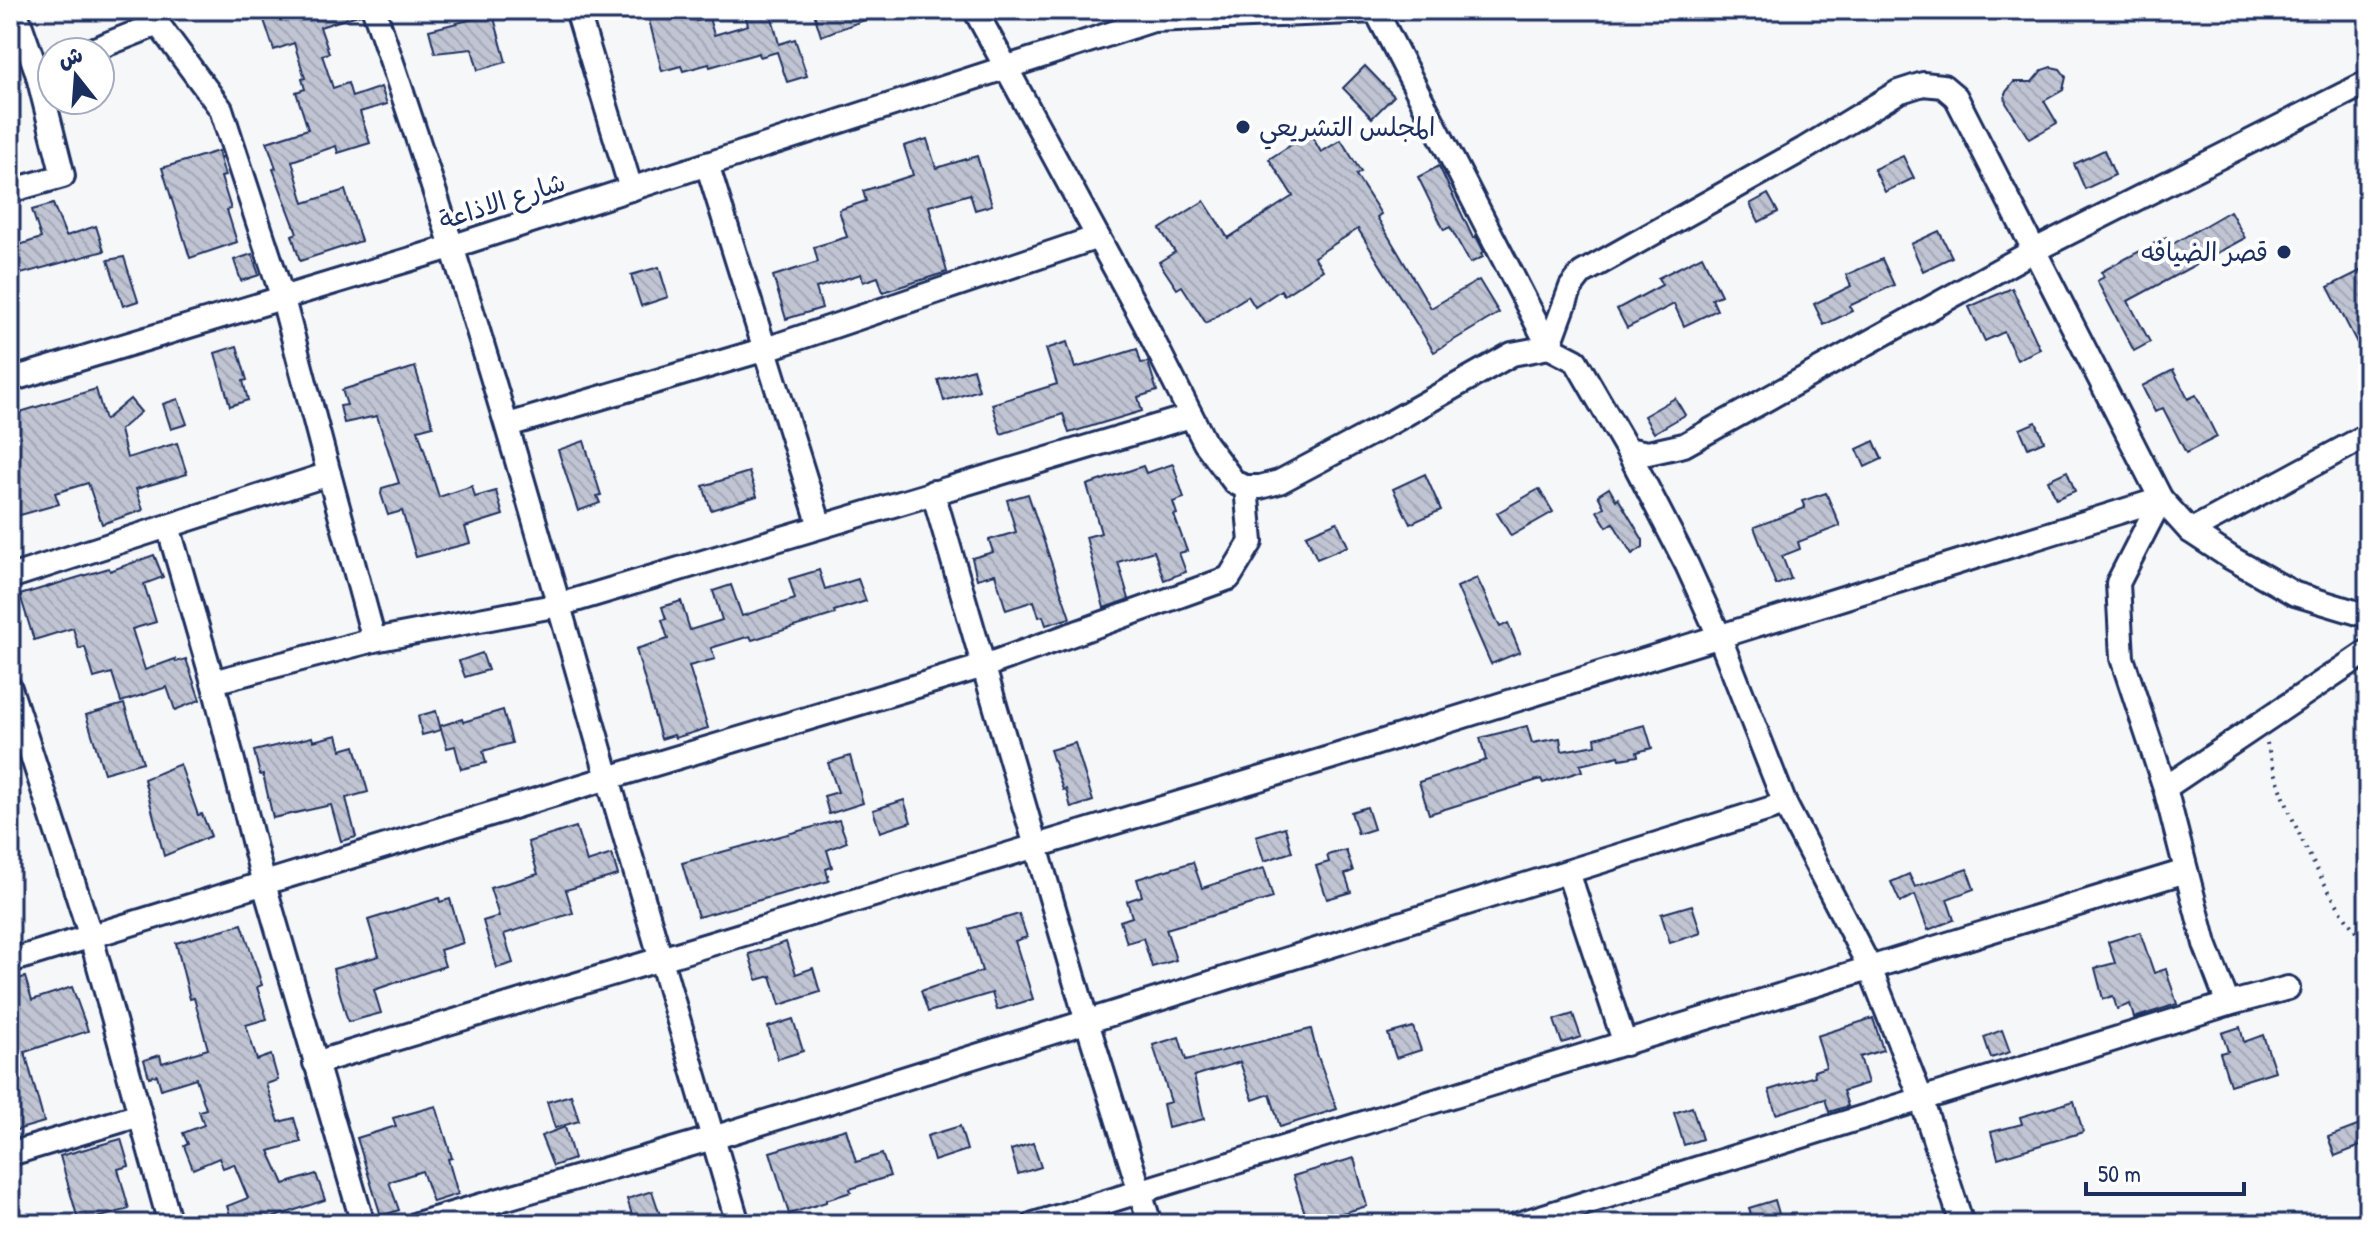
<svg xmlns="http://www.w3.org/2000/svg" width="2378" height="1234" viewBox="0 0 2378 1234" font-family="'Patrick Hand','Playpen Sans Arabic',sans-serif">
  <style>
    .building { fill: url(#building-back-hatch); stroke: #1b2f5e; stroke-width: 2 }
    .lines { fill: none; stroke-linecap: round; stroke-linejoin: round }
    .minor-casing { stroke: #1b2f5e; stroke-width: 28 }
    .path { stroke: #1b2f5e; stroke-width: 4; stroke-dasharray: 2 6; stroke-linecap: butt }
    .minor { stroke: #fff; stroke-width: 22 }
    .poi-dot { fill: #1b2f5e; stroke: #fff; stroke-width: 3 }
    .labels { text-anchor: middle; stroke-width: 8; stroke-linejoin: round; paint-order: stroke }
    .poi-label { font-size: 26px; fill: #1b2f5e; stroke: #fff; text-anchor: start }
    .street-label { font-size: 26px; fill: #1b2f5e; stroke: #fff }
  </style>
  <defs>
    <pattern id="building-back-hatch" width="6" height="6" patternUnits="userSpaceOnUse" patternTransform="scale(2)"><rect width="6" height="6" fill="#c0c4d3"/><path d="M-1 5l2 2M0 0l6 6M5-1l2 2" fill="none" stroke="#a4a9b8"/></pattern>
  </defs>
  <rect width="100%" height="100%" fill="#f6f7f9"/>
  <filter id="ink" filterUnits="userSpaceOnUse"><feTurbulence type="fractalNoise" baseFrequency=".0125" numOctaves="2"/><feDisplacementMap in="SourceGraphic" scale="16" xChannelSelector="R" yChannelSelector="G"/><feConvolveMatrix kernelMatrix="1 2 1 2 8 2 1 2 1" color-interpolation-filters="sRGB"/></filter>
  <g filter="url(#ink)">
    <!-- building -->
    <g class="building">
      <path d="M295,10h65l1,4 -41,13 9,26 -7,2 11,33 15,-5 4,14 29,-10 6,17 -27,8 10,31 -32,10 -2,-7 -44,15 12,42 41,-13 16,51 -61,20 -8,-26 5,-2 -24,-64 3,-1 -9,-26 41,-13 -12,-37 9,-3 -3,-10 3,-1 -11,-35 -20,7 -10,-30z"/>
      <path d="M685,10h7l4,11 13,-3 5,17 34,-10 -4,-15h26l9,34 16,-5 12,37 -20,6 -10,-30 -17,5 -1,-4 -49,14 -1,-3 -26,7 -2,-5 -19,5 -13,-51z"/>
      <path d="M813,10h70l1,3 -63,23z"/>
      <path d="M493,14l13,48 -28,8 -6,-21 -37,4 -6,-23z"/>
      <path d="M1365,66l29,30 -22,22 -29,-30z"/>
      <path d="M2051,67l9,2 6,8 -3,13 -19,11 13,22 -28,16 -23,-36 -1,-10 9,-11h18l10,-12z"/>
      <path d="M1310,133l11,19 20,-12 20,32 -5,3 25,39 -4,3 54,91 48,-28 20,33 -65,39 -76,-123 -44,28 9,13 -39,25 -3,-5 -26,17 -7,-11 -42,27 -24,-37 -5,3 -18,-27 16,-10 -15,-23 44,-28 24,37 65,-42 -24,-37z"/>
      <path d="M927,139l9,29 41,-12 15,49 -17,5 -5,-16 -41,12 18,66 -64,20 -5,-15 -15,5 -2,-8 -45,14 6,20 -36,11 -13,-43 45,-14 -4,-15 33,-10 -8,-27 27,-9 -3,-10 50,-16 -9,-29z"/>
      <path d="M2104,150l11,25 -30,14 -11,-25z"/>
      <path d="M218,151l7,25 -4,1 10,32 -4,1 10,32 -47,16 -28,-90z"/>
      <path d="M1903,156l11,22 -29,14 -11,-23z"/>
      <path d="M1439,166l34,72 3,-2 8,16 -3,2 2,3 -13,6 -20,-36 -6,3 -26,-53z"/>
      <path d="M1768,194l10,18 -19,10 -9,-18z"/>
      <path d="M53,204l13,32 30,-10 8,25 -94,26v-20h6l-3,-10 28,-9 -9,-28z"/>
      <path d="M2230,211l15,27 -117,63 22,41 -16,9 -37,-70 7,-4 -3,-5 65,-35 5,8z"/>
      <path d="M1939,231l13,26 -29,14 -12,-27z"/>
      <path d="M252,254l7,21 -18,6 -7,-21z"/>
      <path d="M1702,256l19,39 -9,4 5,11 -33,16 -10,-22 -47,24 -10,-19 45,-24 -4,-7z"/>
      <path d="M124,257l14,44 -15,5 -15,-46z"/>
      <path d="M1882,259l12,26 -45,21 3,5 -28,14 -10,-21 37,-18 -5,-11z"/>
      <path d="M659,267l9,30 -27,9 -10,-31z"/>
      <path d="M2368,267v97l-40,-77z"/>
      <path d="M2012,288l28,61 -23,11 -13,-28 -19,9 -16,-34z"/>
      <path d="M1067,342l8,26 62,-19 4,14 7,-1 9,29 -19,6 4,14 -73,22 -6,-19 -62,20 -9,-30 65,-20 -11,-35z"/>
      <path d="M237,346l10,34 -4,1 5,19 -18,6 -15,-53z"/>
      <path d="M415,367l18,59 -15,4 21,67 33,-11 3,11 21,-6 7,24 -38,12 5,16 -54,14 -14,-46 -14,4 -7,-21 1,-6 17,-5 -22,-67 -33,7 -4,-17 7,-1 -5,-15z"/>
      <path d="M973,369l6,21 -35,11 -6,-21z"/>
      <path d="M2173,370l15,29 8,-4 21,42 -31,16 -23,-45 -8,4 -13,-26z"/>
      <path d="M96,389l9,31 25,-21 11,13 -21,18 7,28 50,-15 10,31 -51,15 7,21 -41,14 -14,-41 -33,10 4,11 -49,14v-103z"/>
      <path d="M1675,398l10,17 -31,18 -10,-17z"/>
      <path d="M178,399l9,25 -16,5 -8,-25z"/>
      <path d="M2036,422l8,19 -16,7 -8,-19z"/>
      <path d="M584,441l17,54 -4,1 3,7 -22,8 -20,-61z"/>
      <path d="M1874,441l8,18 -17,8 -8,-18z"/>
      <path d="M1173,464l11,34 -11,4 4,12 -3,1 13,36 -8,2 7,19 -22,8 -10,-29 -36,11 11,37 -25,9 -18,-71 15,-4 -14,-48 56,-19 3,7z"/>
      <path d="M2067,471l8,20 -19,8 -8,-19z"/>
      <path d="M749,472l8,24 -46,14 -8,-24z"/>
      <path d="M1425,474l16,36 -31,14 -17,-35z"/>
      <path d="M1609,488l7,12 2,-2 25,42v7l-11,7 -19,-31 -6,4 -10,-16 7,-4 -6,-12z"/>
      <path d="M1539,489l14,23 -42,24 -14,-23z"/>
      <path d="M1826,493l14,33 -42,16 2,7 -18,7 9,23 -15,6 -22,-58 51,-19 -3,-7z"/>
      <path d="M1028,494l42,124 -24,7 -3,-9 -4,1 -5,-16 -28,9 -11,-36 -18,5 -5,-21 21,-6 -4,-12 27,-8 -9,-32z"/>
      <path d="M1337,522l11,24 -31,13 -11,-24z"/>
      <path d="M154,555l9,22 -19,7 12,38 -24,7 13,41 30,-11 1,3 10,-3 14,41 -25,10 -8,-23 -46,15 -9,-29 -18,5 -9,-31 -6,2 -6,-21 -39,12 -14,-45 89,-27 1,3z"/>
      <path d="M819,570l6,19 33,-10 8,22 -32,10 1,3 -83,26 -2,-4 -39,12 4,11 -26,7 19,62 -33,10 -1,-3 -13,4 -25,-90 32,-10 -6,-19 4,-1 -4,-12 19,-6 9,29 32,-10 -9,-29 18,-6 11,31 53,-17 -6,-20z"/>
      <path d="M1477,578l23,49 8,-4 12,29 -29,12 -34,-77z"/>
      <path d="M482,653l6,17 -23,7 -6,-16z"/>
      <path d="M124,704l19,58 -39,11 -18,-58z"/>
      <path d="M503,710l9,33 -29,8 3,12 -25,6 -6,-23 -8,2 -7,-22 22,-7 1,3z"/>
      <path d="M436,711l5,19 -19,5 -4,-19z"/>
      <path d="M1645,725l7,23 -15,4 1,4 -18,3 -1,-3 -39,9 2,6 -39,12 -2,-4 -112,35 -10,-32 67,-22 -6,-22 47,-12 5,17 28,-5 2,13 34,-6 -1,-7z"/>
      <path d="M337,735l4,15 14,-4 13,46 -22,6 10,39 -15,4 -10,-36 -58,13 -10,-44 -3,1 -6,-24 58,-14 1,4z"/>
      <path d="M1075,743l18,58 -22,7 -5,-19 -3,1 -13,-40z"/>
      <path d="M850,756l13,47 -34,11 -5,-18 14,-4 -10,-29z"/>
      <path d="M180,764l18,51 4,-1 9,22 -47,20 -20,-77z"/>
      <path d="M904,800l7,22 -31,10 -7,-22z"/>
      <path d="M1367,807l7,22 -16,5 -7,-22z"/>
      <path d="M839,820l8,22 -20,8 5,17 -6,2 3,12 -131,36 -16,-54z"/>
      <path d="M576,827l11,35 25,-8 6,21 -52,15 7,23 -69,21 9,29 -16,5 -14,-47 16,-5 -9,-28 48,-14 -10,-32z"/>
      <path d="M1285,827l7,25 -28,9 -8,-25z"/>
      <path d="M1346,850l7,21 -8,3 6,18 -24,7 -11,-33 13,-4 -2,-7z"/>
      <path d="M1193,862l9,26 62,-20 9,30 -107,31 10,31 -24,7 -9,-29 -16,5 -7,-22 12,-4 -5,-16 15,-5 -5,-17z"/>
      <path d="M1967,869l7,20 -27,10 7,21 -26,10 -13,-35 -15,7 -9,-20 18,-8 6,13z"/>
      <path d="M439,898l1,4 10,-3 13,44 -23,7 5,16 -71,24 7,23 -33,9 -15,-53 46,-13 -11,-36z"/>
      <path d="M1692,905l9,28 -31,10 -9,-29z"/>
      <path d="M1019,914l8,23 -12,4 18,58 -36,11 -5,-17 -64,19 -7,-21 61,-20 -13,-42z"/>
      <path d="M242,924l20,61 -5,2 10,32 -21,6 11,35 14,-5 7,25 -12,4 13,38 15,-4 7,24 -32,9 15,33 32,-10 9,26 -56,19 -1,-2 -22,7h-13l-6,-18 21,-8 -14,-34 -11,4 -4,-10 -26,11 -9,-23 4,-2 -5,-11 21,-8 -5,-14 7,-2 -10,-31 -35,11 -4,-14 -8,2 -5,-17 16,-5 2,8 46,-14 -14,-51 -4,1 -14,-56z"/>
      <path d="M2140,932l14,41 12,-4 11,35 -43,14 -4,-14 -13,5 -4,-13 -10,3 -8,-31 20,-5 -7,-21z"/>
      <path d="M786,942l10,32 17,-6 7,24 -40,13 -9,-29 -14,4 -8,-26z"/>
      <path d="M25,977l7,23 40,-13 16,44 -63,21 19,70 -34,10v-151z"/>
      <path d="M1573,1014l8,23 -19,6 -8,-23z"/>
      <path d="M1873,1018l10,32 -23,7 8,26 -25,8 5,15 -19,6 -4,-13 -49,15 -7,-24 46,-14 -1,-5 12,-4 -9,-31z"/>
      <path d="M793,1019l10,32 -25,8 -10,-32z"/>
      <path d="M1413,1027l8,23 -25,8 -8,-24z"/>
      <path d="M2240,1027l4,15 19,-7 12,36 -45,14 -10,-32 8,-2 -6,-18z"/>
      <path d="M1311,1029l6,25 20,55 -57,18 -10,-33 -17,6 -13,-38 -46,14 10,43 -36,9 -5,-24 8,-2 -18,-57 26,-8 7,23z"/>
      <path d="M2002,1030l8,22 -19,6 -7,-21z"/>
      <path d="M571,1095l8,26 -24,7 -8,-26z"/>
      <path d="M2074,1101l9,31 -85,26 -7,-26 31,-8 -2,-7z"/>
      <path d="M436,1106l16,52 -4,1 10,35 -25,8 -11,-31 -33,11 10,28 -18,6 -24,-78 39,-12 -3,-8z"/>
      <path d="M1692,1107l10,32 -18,6 -10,-32z"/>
      <path d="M2368,1122v21l-33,13 -7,-19z"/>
      <path d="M960,1126l7,24 -33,11 -7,-25z"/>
      <path d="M565,1127l9,32 -21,7 -12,-30z"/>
      <path d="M846,1129l10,33 26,-8 8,22 -40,13 1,3 -25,8v2l-37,12 -19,-62z"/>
      <path d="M121,1139l8,27 -11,3 11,40 -50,14 -19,-67z"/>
      <path d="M1033,1143l8,24 -23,7 -7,-24z"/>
      <path d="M1354,1158l13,48 -59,17 -15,-47z"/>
      <path d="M652,1191l11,33h-28l-8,-25z"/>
      <path d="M1775,1200l7,24h-28l-5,-16z"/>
    </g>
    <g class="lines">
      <defs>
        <g id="minor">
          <path d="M15,10l22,62"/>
          <path d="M158,10v14l63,85 62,190 46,175 -161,52"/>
          <path d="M577,10l54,179"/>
          <path d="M975,10l169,312 61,121 30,40 11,4h14l19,-5 111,-59 122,-69 37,-7"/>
          <path d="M87,52l71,-28"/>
          <path d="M707,164l113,362"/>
          <path d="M10,191l53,-15 -26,-104 15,-6"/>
          <path d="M1549,347l22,-60 11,-14 222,-124 94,-57 25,-8 20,2 13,11 205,402 -43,84 4,75 43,130 40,156 23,60 60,-16"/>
          <path d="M10,380l441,-133 702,-227 223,-9 173,336 27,14 51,88 60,116 33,73 65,166 85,164 51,130 41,126"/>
          <path d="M508,425l258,-76 332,-112"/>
          <path d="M1627,449l21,4 36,-8 351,-195 333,-168"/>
          <path d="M329,474l45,166"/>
          <path d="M933,492l154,530 63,202"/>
          <path d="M2190,531l41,27 64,36 73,22"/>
          <path d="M10,577l158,-51 45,156 51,202 99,340"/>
          <path d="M213,682l161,-42 185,-35 632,-189"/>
          <path d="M10,688l81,249 79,287"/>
          <path d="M2165,788l203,-137"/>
          <path d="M1568,872l57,172"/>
          <path d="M10,961l598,-183c-73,-258 -146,-515 -234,-768"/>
          <path d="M315,1063l1014,-305 832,-259 29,32 178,-96"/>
          <path d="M10,1154l130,-39"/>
          <path d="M417,1224l296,-86 1072,-334"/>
          <path d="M738,1224l-130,-446 376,-112 245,-88 22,-36 -5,-55"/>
          <path d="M1034,1224l1152,-353"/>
          <path d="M1518,1224l710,-220"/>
        </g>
      </defs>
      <!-- minor casing -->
      <use href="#minor" class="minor-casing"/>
      <!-- path -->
      <path class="path" d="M2267,743c15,64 58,154 101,204"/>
      <!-- minor -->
      <use href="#minor" class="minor"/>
    </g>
  </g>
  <!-- markers -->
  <g class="poi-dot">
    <circle cx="1243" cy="127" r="8"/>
    <circle cx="2284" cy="252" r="8"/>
  </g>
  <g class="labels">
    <!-- poi labels -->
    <g class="poi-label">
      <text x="1259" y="136">المجلس التشريعي</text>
      <text x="2268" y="261" text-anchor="end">قصر الضيافه</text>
    </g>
    <!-- street labels -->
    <g class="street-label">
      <text transform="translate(502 201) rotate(-18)" y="9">شارع الاذاعة</text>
    </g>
  </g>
  <!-- margin -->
  <rect width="2378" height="1234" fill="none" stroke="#fff" stroke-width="40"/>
  <rect x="20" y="20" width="2338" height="1194" fill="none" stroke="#1b2f5e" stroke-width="3" filter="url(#ink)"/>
  <!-- north arrow -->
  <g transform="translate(76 76) rotate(343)"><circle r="38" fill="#ffffff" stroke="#a4acbf" stroke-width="2"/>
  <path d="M0-6L14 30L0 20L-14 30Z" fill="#1b2f5e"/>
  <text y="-12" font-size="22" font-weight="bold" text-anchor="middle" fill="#1b2f5e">ش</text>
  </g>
  <!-- scale -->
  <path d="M2086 1182v12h158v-12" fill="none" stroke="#1b2f5e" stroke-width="4"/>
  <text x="2098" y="1182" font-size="24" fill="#1b2f5e" stroke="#ffffff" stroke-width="6" paint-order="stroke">50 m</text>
</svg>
